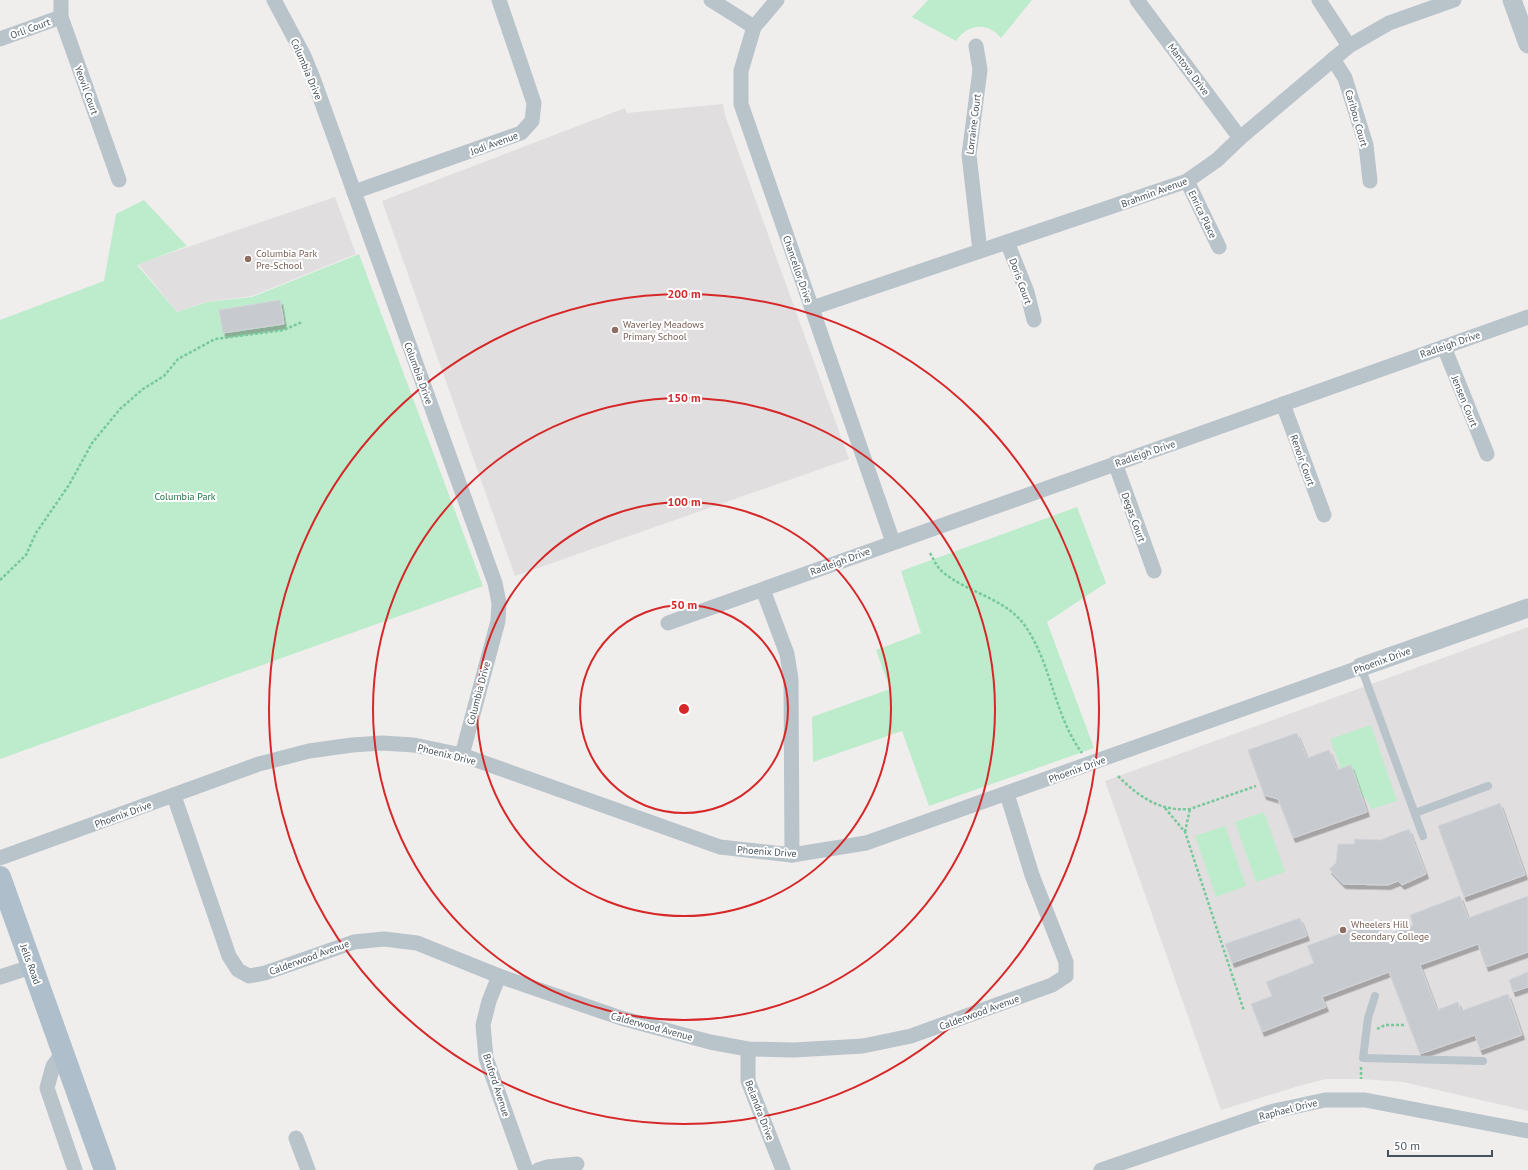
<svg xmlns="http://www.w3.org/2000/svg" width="1528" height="1170" viewBox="0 0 1528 1170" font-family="'PT Sans',sans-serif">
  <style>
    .education { fill: #e1dedf }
    .green { fill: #bdeccc }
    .building { fill: #c7cbd0; stroke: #d1d4d9; filter: url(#shadow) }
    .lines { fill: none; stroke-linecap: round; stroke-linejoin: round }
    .path { stroke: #77c89b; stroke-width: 2.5; stroke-dasharray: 3 2; stroke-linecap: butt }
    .service { stroke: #b9c3ca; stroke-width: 8 }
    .minor { stroke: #b9c3ca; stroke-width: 15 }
    .tertiary { stroke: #b9c3ca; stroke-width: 19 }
    .primary { stroke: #aebfcb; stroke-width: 22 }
    .ring { fill: none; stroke: #d62828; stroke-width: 2 }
    .education-dot { fill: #8d6e63; stroke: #fff; stroke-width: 1.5 }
    .labels { text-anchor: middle; stroke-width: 4; stroke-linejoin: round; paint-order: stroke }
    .street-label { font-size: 10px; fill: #46525a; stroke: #fff }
    .education-label { font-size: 10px; fill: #785e54; stroke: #fff; text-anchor: start }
    .park-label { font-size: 10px; fill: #1b7743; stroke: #fff }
    .centre { fill: #d62828; stroke: #fff; stroke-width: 2 }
    .ring-label { font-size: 12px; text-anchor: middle; font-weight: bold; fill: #d62828; stroke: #fff; stroke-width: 4; stroke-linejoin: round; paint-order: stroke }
  </style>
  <defs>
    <filter id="shadow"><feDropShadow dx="2.5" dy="4.5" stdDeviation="0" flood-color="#0004"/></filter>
  </defs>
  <rect width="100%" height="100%" fill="#f0eded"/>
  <!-- education -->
  <g class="education">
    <path d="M723,104l2,11 124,344 -334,117 -133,-375 243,-93 2,5z"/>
    <path d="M335,197l21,57 -104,42 -46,6 -29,10 -39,-48z"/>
    <path d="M1528,627v484l-125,-29 -42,-3h-35l-24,6 -81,25 -116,-329z"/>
  </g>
  <!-- green -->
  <g class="green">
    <path d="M928,0h104l-31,38c-13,-16 -33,-15 -45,3l-44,-24z"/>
    <path d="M144,200l43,46 -50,19 40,47 30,-10 45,-5 107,-43 124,332 -483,173v-439l104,-39 12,-67z"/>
    <path d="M1077,507l29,76 -59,39 47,126 -165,58 -27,-75 -89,31 -1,-45 78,-28 -14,-39 45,-17 -20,-62z"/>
    <path d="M1371,725l26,76 -26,8 -5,-11 -3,1 -12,-34 -10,4 -11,-30z"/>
    <path d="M1264,812l21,60 -29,10 -21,-60z"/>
    <path d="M1225,826l21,60 -30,11 -21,-61z"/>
  </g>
  <!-- building -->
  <g class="building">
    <path d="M280,300l4,24 -61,9 -4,-23z"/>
    <path d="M1297,733l10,25 22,-8 8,20 14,-5 16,47 -74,26 -15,-39 -14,-4 -16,-45z"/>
    <path d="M1500,803l25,72 -61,22 -26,-71z"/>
    <path d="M1409,829l17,45 -24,11 -4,-4 -10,4 -45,-1 -14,-15 7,-6 2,-19h16l1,-5 25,1z"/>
    <path d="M1460,896l8,22 60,-22v56l-42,15 -8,-23 -58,21 17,45 21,-8 3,9 47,-17 14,41 -42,15 -5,-15 -55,19 -31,-82 -67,25 4,10 -64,25 -11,-28 21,-8 -6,-14 48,-19 -7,-17 69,-26 6,17 31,-12 -3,-10z"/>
    <path d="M1300,918l7,18 -75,27 -7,-19z"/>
    <path d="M1528,972v15l-15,5 -4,-12z"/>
  </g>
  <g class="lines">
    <!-- path -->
    <g class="path">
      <path d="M930,553c4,7 7,15 14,20 23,19 59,25 79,50 29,39 30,91 59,130"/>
      <path d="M0,580l26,-25 10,-22 33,-48 23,-42 28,-34 23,-20 21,-13 14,-17 37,-20 69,-9 18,-8"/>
      <path d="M1118,776c20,20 42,36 72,33l66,-23"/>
      <path d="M1165,808l20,24 59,179"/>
      <path d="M1185,832l5,-23"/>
      <path d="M1377,1029l8,-4h19"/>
      <path d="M1361,1067v12"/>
    </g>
    <!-- service -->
    <g class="service">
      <path d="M1361,667l62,169"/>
      <path d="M1415,813l73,-27"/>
      <path d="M1375,996l-7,22 -5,40 120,3"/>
    </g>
    <!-- minor -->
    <g class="minor">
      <path d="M61,0v17l58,163"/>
      <path d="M274,0l30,56 9,22 182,505 4,20 -1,18 -36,134"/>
      <path d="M711,0l43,27"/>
      <path d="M777,0l-23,27 -13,44v33l152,438"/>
      <path d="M1137,0l103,138"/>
      <path d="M1319,0l30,46"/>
      <path d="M0,39l61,-22"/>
      <path d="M976,46l4,24 -11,85 11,96"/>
      <path d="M1333,59l12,19 21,67 4,36"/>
      <path d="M1187,181l32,66"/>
      <path d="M354,192l167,-59 11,-12 2,-18 -35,-103"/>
      <path d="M1007,242l20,50 7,28"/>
      <path d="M812,308l375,-127 30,-21 23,-22 109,-92 40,-23 65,-23"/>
      <path d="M1444,347l43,107"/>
      <path d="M1283,404l41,111"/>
      <path d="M1115,463l39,108"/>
      <path d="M763,590l24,64 4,25 1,176"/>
      <path d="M668,623l860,-306"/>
      <path d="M174,796l55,160 9,14 11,6 16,-3 89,-31 30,-3 33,4 82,33 122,42 89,24 38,7 46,1 69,-4 48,-10 141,-51 14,-9v-14l-34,-87 -25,-81"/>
      <path d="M0,858l259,-94 50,-13 43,-6 30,-2 32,2 48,10 258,92 72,8 74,-12 495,-176"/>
      <path d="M499,976l-10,25 -6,24 3,33 40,112"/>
      <path d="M0,977l31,-10"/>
      <path d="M748,1049v32l35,89"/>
      <path d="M63,1052l-10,14 -6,22 28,82"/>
      <path d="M296,1138l12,32"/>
      <path d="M538,1170l9,-3 30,-3"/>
      <path d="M1101,1170l169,-58 55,-12h40l163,31"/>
    </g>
    <!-- tertiary -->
    <g class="tertiary">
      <path d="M1512,0l16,44"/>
      <path d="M1361,667l167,-59"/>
    </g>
    <!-- primary -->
    <path class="primary" d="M0,877l105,293"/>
  </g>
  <!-- distance rings -->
  <g class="ring">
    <circle cx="684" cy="709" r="104"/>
    <circle cx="684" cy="709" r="207"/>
    <circle cx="684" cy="709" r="311"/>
    <circle cx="684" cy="709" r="415"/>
  </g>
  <!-- markers -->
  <g class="education-dot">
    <circle cx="248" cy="259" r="4"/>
    <circle cx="615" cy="330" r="4"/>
    <circle cx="1343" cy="930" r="4"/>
  </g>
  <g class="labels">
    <!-- street labels -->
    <g class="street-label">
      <text transform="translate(30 28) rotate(-20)" y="4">Orli Court</text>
      <text transform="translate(307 69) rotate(67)" y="4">Columbia Drive</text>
      <text transform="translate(1189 69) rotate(53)" y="4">Mantova Drive</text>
      <text transform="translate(87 90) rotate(70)" y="4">Yeovil Court</text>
      <text transform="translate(1357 118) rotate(74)" y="4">Caribou Court</text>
      <text transform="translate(973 124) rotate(-83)" y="4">Lorraine Court</text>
      <text transform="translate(494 143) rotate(-20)" y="4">Jodi Avenue</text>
      <text transform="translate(1154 192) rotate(-20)" y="4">Brahmin Avenue</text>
      <text transform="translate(1203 214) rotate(64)" y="4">Enrica Place</text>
      <text transform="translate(798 269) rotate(71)" y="4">Chancellor Drive</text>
      <text transform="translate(1021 281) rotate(70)" y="4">Doris Court</text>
      <text transform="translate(1450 344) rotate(-19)" y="4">Radleigh Drive</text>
      <text transform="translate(419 373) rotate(70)" y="4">Columbia Drive</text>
      <text transform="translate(1465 401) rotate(68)" y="4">Jensen Court</text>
      <text transform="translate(1145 453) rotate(-19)" y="4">Radleigh Drive</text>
      <text transform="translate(1303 460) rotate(70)" y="4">Renoir Court</text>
      <text transform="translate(1134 517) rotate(70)" y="4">Degas Court</text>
      <text transform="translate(840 561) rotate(-20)" y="4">Radleigh Drive</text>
      <text transform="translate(1382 660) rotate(-20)" y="4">Phoenix Drive</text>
      <text transform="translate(478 693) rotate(-75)" y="4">Columbia Drive</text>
      <text transform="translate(447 754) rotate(14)" y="4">Phoenix Drive</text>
      <text transform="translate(1077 769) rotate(-20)" y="4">Phoenix Drive</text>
      <text transform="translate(123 814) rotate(-20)" y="4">Phoenix Drive</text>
      <text transform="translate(767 851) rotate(4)" y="4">Phoenix Drive</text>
      <text transform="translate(309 957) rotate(-20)" y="4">Calderwood Avenue</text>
      <text transform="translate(31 964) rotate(70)" y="4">Jells Road</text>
      <text transform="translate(979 1012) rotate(-20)" y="4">Calderwood Avenue</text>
      <text transform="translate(652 1026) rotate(15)" y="4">Calderwood Avenue</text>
      <text transform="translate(497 1085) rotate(72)" y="4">Bruford Avenue</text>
      <text transform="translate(1288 1109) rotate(-14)" y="4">Raphael Drive</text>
      <text transform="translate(760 1110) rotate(69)" y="4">Belandra Drive</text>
    </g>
    <!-- education labels -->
    <g class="education-label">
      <text x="256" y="257">Columbia Park<tspan x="256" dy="12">Pre-School</tspan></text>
      <text x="623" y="328">Waverley Meadows<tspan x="623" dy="12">Primary School</tspan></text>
      <text x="1351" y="928">Wheelers Hill<tspan x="1351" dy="12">Secondary College</tspan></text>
    </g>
    <!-- park labels -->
    <g class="park-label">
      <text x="185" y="500">Columbia Park</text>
    </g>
  </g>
  <circle cx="684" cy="709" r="6" class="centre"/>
  <g class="ring-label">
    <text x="684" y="298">200 m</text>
    <text x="684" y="402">150 m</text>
    <text x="684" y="506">100 m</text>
    <text x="684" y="609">50 m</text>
  </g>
  <!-- scale -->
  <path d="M1388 1150v6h104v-6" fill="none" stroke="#46525a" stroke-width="2"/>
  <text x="1394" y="1150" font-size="12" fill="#46525a" stroke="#ffffff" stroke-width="3" paint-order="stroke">50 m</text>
</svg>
